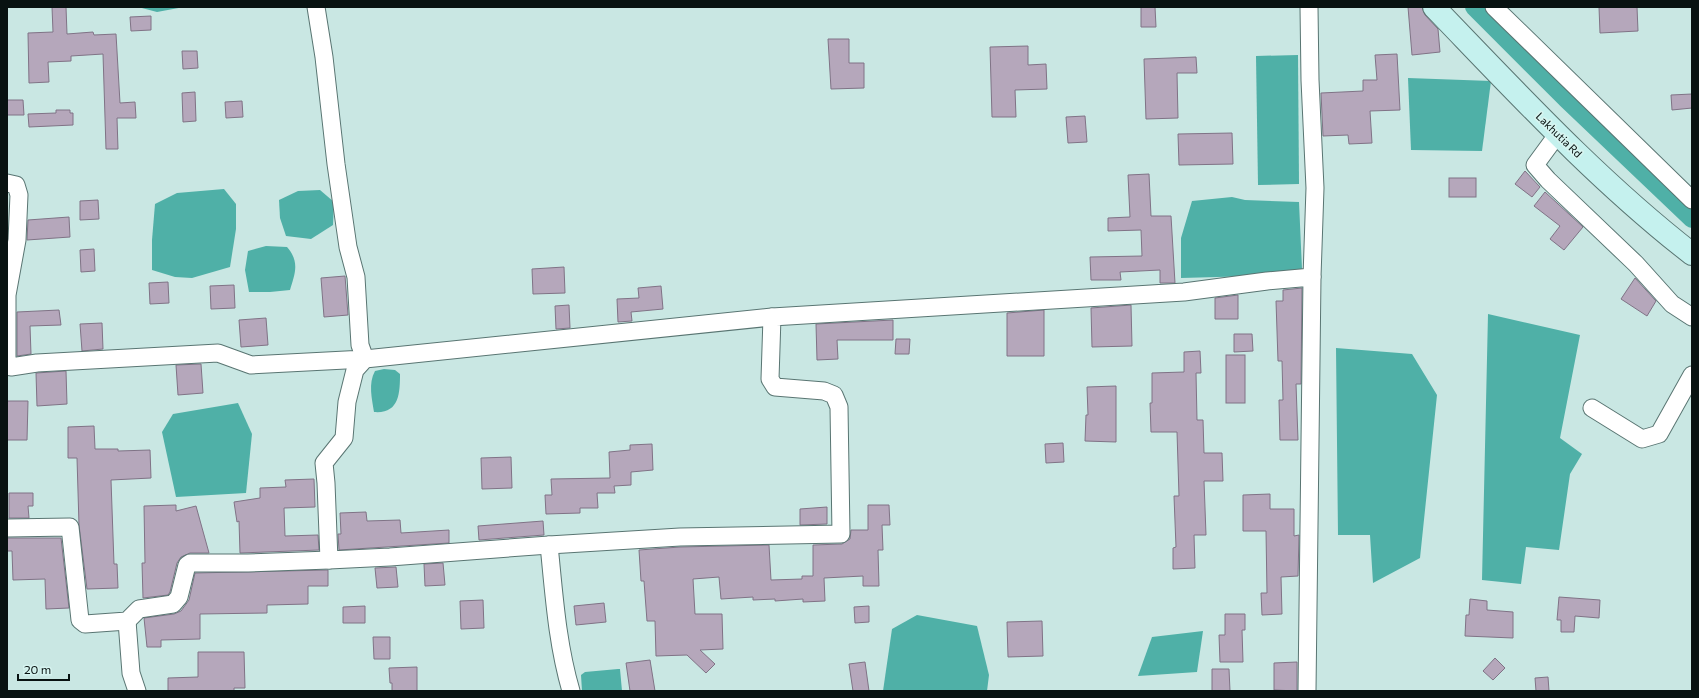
<svg xmlns="http://www.w3.org/2000/svg" width="1699" height="698" viewBox="0 0 1699 698" font-family="Commissioner,sans-serif">
  <style>
    .water { fill: #4fb0a7 }
    .lines { fill: none; stroke-linecap: round; stroke-linejoin: round }
    .canal { stroke: #4fb0a7; stroke-width: 18 }
    .building { fill: #b5a7bb; stroke: #807386 }
    .street-casing { stroke: #597572; stroke-width: 19 }
    .secondary-casing { stroke: #597572; stroke-width: 24 }
    .street { stroke: #fff; stroke-width: 17 }
    .secondary { stroke: #c5f1ee; stroke-width: 22 }
    .labels { text-anchor: middle; stroke-width: 3.5; stroke-linejoin: round; paint-order: stroke }
    .street-label { font-size: 11px; fill: #081211; stroke: #d6f4f0 }
  </style>
  <rect width="100%" height="100%" fill="#c9e7e3"/>
  <!-- water -->
  <g class="water">
    <path d="M138,7h46l-27,5z"/>
    <path d="M1298,55l1,129 -41,1 -2,-129z"/>
    <path d="M1408,78l83,3 -9,70 -71,-1z"/>
    <path d="M224,189l12,15v25l-6,38 -38,11 -17,-1 -23,-7v-30l3,-36 22,-11z"/>
    <path d="M320,190l14,12 -1,23 -22,14 -25,-3 -6,-18 -1,-18 19,-9z"/>
    <path d="M1232,197l13,3 54,2 3,67 -9,6 -112,3v-40l11,-37z"/>
    <path d="M266,246l21,1c13,15 8,26 3,43l-20,2h-21l-4,-22 3,-19z"/>
    <path d="M1488,314l92,21 -20,103 22,16 -12,20 -11,76 -33,-3 -5,37 -39,-4z"/>
    <path d="M1336,348l76,6 25,41 -17,163 -47,25 -3,-48h-32z"/>
    <path d="M384,369l11,1 5,4c0,20 -1,40 -26,38 -2,-13 -6,-29 1,-41z"/>
    <path d="M238,403l14,31 -6,59 -70,4 -14,-65 11,-18z"/>
    <path d="M917,615l60,11 12,49 -2,16h-104l9,-62z"/>
    <path d="M1203,631l-6,41 -59,4 14,-39z"/>
    <path d="M618,669h2l2,22h-40l-1,-16 4,-3z"/>
  </g>
  <g class="lines">
    <!-- canal -->
    <path class="canal" d="M1474,7l92,92 126,120"/>
  </g>
  <!-- building -->
  <g class="building">
    <path d="M52,7h14l1,27 26,-2 1,3 22,-1 4,69 15,-1 1,16h-19l1,31h-12l-3,-95 -32,2v5l-23,1 1,20 -20,1 -1,-50 25,-1z"/>
    <path d="M1141,7h14l1,20h-15z"/>
    <path d="M1408,7h14l3,8 13,14 2,23 -28,3z"/>
    <path d="M1599,7h38l1,24 -38,2z"/>
    <path d="M151,16v14l-20,1 -1,-14z"/>
    <path d="M828,39h21v24h15v25l-33,1z"/>
    <path d="M1028,46v19l18,-1 1,25 -32,1 1,27h-24l-2,-70z"/>
    <path d="M182,51h15l1,17 -15,1z"/>
    <path d="M1397,54l3,56 -30,1 2,32 -23,1 -1,-9 -25,1 -2,-43 42,-2v-11h14l-2,-25z"/>
    <path d="M1196,57l1,16h-20l1,45 -32,1 -2,-60z"/>
    <path d="M195,92l1,29 -13,1 -1,-29z"/>
    <path d="M1692,94v14l-20,2 -1,-15z"/>
    <path d="M7,100h16l1,15h-17z"/>
    <path d="M242,101l1,16 -17,1 -1,-16z"/>
    <path d="M56,110h14v3h3v12l-44,2 -1,-13 28,-1z"/>
    <path d="M1085,116l2,26 -19,1 -2,-26z"/>
    <path d="M1232,133l1,31 -54,1 -1,-31z"/>
    <path d="M1525,171l15,16 -8,10 -17,-13z"/>
    <path d="M1149,174l2,42h20l4,67h-15v-13l-40,2 1,8h-30l-1,-23 52,-1 -1,-26 -33,1v-13l22,-1 -2,-42z"/>
    <rect x="1449" y="178" width="27" height="19"/>
    <path d="M1545,192l38,35 -19,23 -14,-11 10,-13 -26,-20z"/>
    <path d="M98,200l1,19 -19,1v-19z"/>
    <path d="M69,217l1,20 -43,3 1,-20z"/>
    <path d="M94,249l1,22 -14,1 -1,-22z"/>
    <path d="M564,267l1,26 -32,1 -1,-25z"/>
    <path d="M345,276l3,39 -24,2 -3,-39z"/>
    <path d="M1635,278l21,23 -9,15 -26,-17z"/>
    <path d="M168,282l1,21 -19,1 -1,-21z"/>
    <path d="M234,285l1,23 -24,1 -1,-23z"/>
    <path d="M661,286l2,23 -32,3 1,9 -14,1 -1,-23 22,-1 -1,-10z"/>
    <path d="M1302,288l-1,96h-5l2,56h-18l-1,-40h4l-1,-39h-4l-2,-60h7v-11z"/>
    <path d="M1238,295v24h-23v-21z"/>
    <path d="M569,305l1,23 -14,1 -1,-23z"/>
    <path d="M1131,305l1,41 -40,1 -1,-39z"/>
    <path d="M59,310l2,15 -31,1 1,28 -14,2v-44z"/>
    <path d="M1044,310v46h-37v-43z"/>
    <path d="M266,318l2,27 -27,2 -2,-27z"/>
    <path d="M893,320v20h-56l1,19 -21,1 -1,-36z"/>
    <path d="M102,323l1,26 -21,2 -2,-27z"/>
    <path d="M1234,334h18l1,17 -19,1z"/>
    <path d="M896,339h14l-1,15h-14z"/>
    <path d="M1200,351l1,22h-5l1,47h6l1,33h18l1,28h-19l2,54h-12l1,33 -22,1v-21l3,-1 -2,-51h5l-2,-64h-26l-1,-29h2v-30l32,-1v-20z"/>
    <rect x="1226" y="355" width="19" height="48"/>
    <path d="M201,364l2,29 -25,2 -2,-30z"/>
    <path d="M66,371l1,33 -30,2 -1,-33z"/>
    <path d="M1116,386v56l-31,-1 1,-26h2l-1,-28z"/>
    <path d="M7,401h21l-1,39h-20z"/>
    <path d="M94,426l1,23h23v2l32,-1 1,28 -40,2 3,84h3l1,24 -31,1 -8,-64 -2,-67h-9v-31z"/>
    <path d="M1063,443l1,19 -18,1 -1,-19z"/>
    <path d="M652,444l1,26 -22,2v13l-17,1 1,7h-18l1,15h-18v5l-34,1 -1,-19h7l-1,-16 59,-1 -1,-26 21,-2v-5z"/>
    <path d="M511,457l1,31 -30,1 -1,-31z"/>
    <path d="M314,479l1,28 -31,1 1,28 33,-1 1,15 -79,3 -1,-32 -2,1 -3,-20 26,-4v-10l26,-1 -1,-7z"/>
    <path d="M9,493h24v13h-5l1,12h-20z"/>
    <path d="M1270,494v15h24v27l5,-1 -1,41 -17,1 1,37 -20,1 -1,-22h6l-1,-62h-23v-36z"/>
    <path d="M176,505v6l20,-5 13,47h-19l-9,4 -4,6 -7,29 -2,3 -25,3 -1,-35h3l-1,-57z"/>
    <path d="M868,505h21l1,20h-8l1,25h-5l1,36h-16v-10l-39,2 1,23 -22,1v-3l-28,2v-2l-22,1v-3l-32,2 -2,-22 -26,2 2,35h27l1,35 -23,1 15,14 -9,9 -19,-18 -31,1 -1,-35h-8l-3,-40h-3l-2,-31 41,-3 89,-2 2,35 31,-1v-3h11v-31l29,-1 8,-5 1,-9h17z"/>
    <path d="M827,507v17l-27,1v-16z"/>
    <path d="M366,512l1,9 33,-1 1,13 48,-3v13l-110,7 -1,-16h3l-1,-21z"/>
    <path d="M543,521l1,14 -65,5 -1,-14z"/>
    <path d="M7,538h54l8,70 -23,1 -1,-30 -32,1 -1,-29h-5z"/>
    <path d="M443,563l2,22 -20,1 -1,-22z"/>
    <path d="M396,567l2,20 -21,1 -2,-20z"/>
    <path d="M328,570v16h-20v18l-41,1v8l-67,1v25l-39,1v7h-14l-3,-29 30,-4 7,-3 8,-11 6,-27z"/>
    <path d="M1559,597l41,3 -1,18 -24,-2 -1,16h-13v-12h-4z"/>
    <path d="M1470,599l17,2v9l26,2v26l-48,-2 1,-21h3z"/>
    <path d="M483,600l1,28 -23,1 -1,-28z"/>
    <path d="M604,603l2,19 -30,3 -2,-19z"/>
    <path d="M365,606v17h-22v-16z"/>
    <path d="M869,606v16l-14,1 -1,-16z"/>
    <path d="M1225,614h20v16h-3l1,32h-23l-1,-27h6z"/>
    <path d="M1042,621l1,35 -35,1 -1,-35z"/>
    <path d="M373,637h17v22h-16z"/>
    <path d="M198,652h46l1,36h-11v3h-66v-13l30,-1z"/>
    <path d="M1495,658l10,10 -12,12 -10,-9z"/>
    <path d="M650,660l5,31h-25l-4,-28z"/>
    <path d="M865,662l4,29h-16l-4,-27z"/>
    <path d="M1297,662v29l-23,-1v-27z"/>
    <path d="M417,667v24h-25v-8h-2l-1,-15z"/>
    <path d="M1212,669h17l1,22h-18z"/>
    <path d="M1548,677l1,14h-13l-1,-13z"/>
  </g>
  <g class="lines">
    <defs>
      <g id="street">
        <path d="M1309,7l1,73 5,108 -3,89"/>
        <path d="M1494,7l198,193"/>
        <path d="M1557,135l-22,30 13,15 88,84 36,40 20,13"/>
        <path d="M7,183l9,2 3,10 -2,45 -10,55v68l4,4 26,-4 181,-10 33,12 114,-6 -5,-14 -4,-68 -8,-30 -12,-83 -12,-107 -8,-50"/>
        <path d="M1592,408l50,31 17,-5 33,-59"/>
        <path d="M7,528l63,-1 10,93 5,4 42,-3 12,-12 34,-5 6,-7 8,-32 3,-2h58l81,-3"/>
        <path d="M549,545l-159,12 -61,3 -3,-77 -2,-20 20,-25 3,-36 8,-32 10,-11 407,-42"/>
        <path d="M127,621l4,52 6,18"/>
        <path d="M571,691c-14,-48 -17,-97 -22,-146l131,-8 161,-3 -2,-127 -5,-12 -10,-4 -49,-4 -5,-8 2,-62 412,-25 83,-11 45,-4 -5,414"/>
      </g>
      <path id="secondary" d="M1434,7c83,86 164,174 258,247"/>
    </defs>
    <!-- street casing -->
    <use href="#street" class="street-casing"/>
    <!-- secondary casing -->
    <use href="#secondary" class="secondary-casing"/>
    <!-- street -->
    <use href="#street" class="street"/>
    <!-- secondary -->
    <use href="#secondary" class="secondary"/>
  </g>
  <g class="labels">
    <!-- street labels -->
    <g class="street-label">
      <text transform="translate(1559 135) rotate(44)" y="4">Lakhutia Rd</text>
    </g>
  </g>
  <!-- border -->
  <rect width="1699" height="698" fill="none" stroke="#081211" stroke-width="16"/>
  <!-- scale -->
  <path d="M18 674v6h51v-6" fill="none" stroke="#081211" stroke-width="2"/>
  <text x="24" y="674" font-size="12" fill="#081211" stroke="#d6f4f0" stroke-width="3" paint-order="stroke">20 m</text>
</svg>
